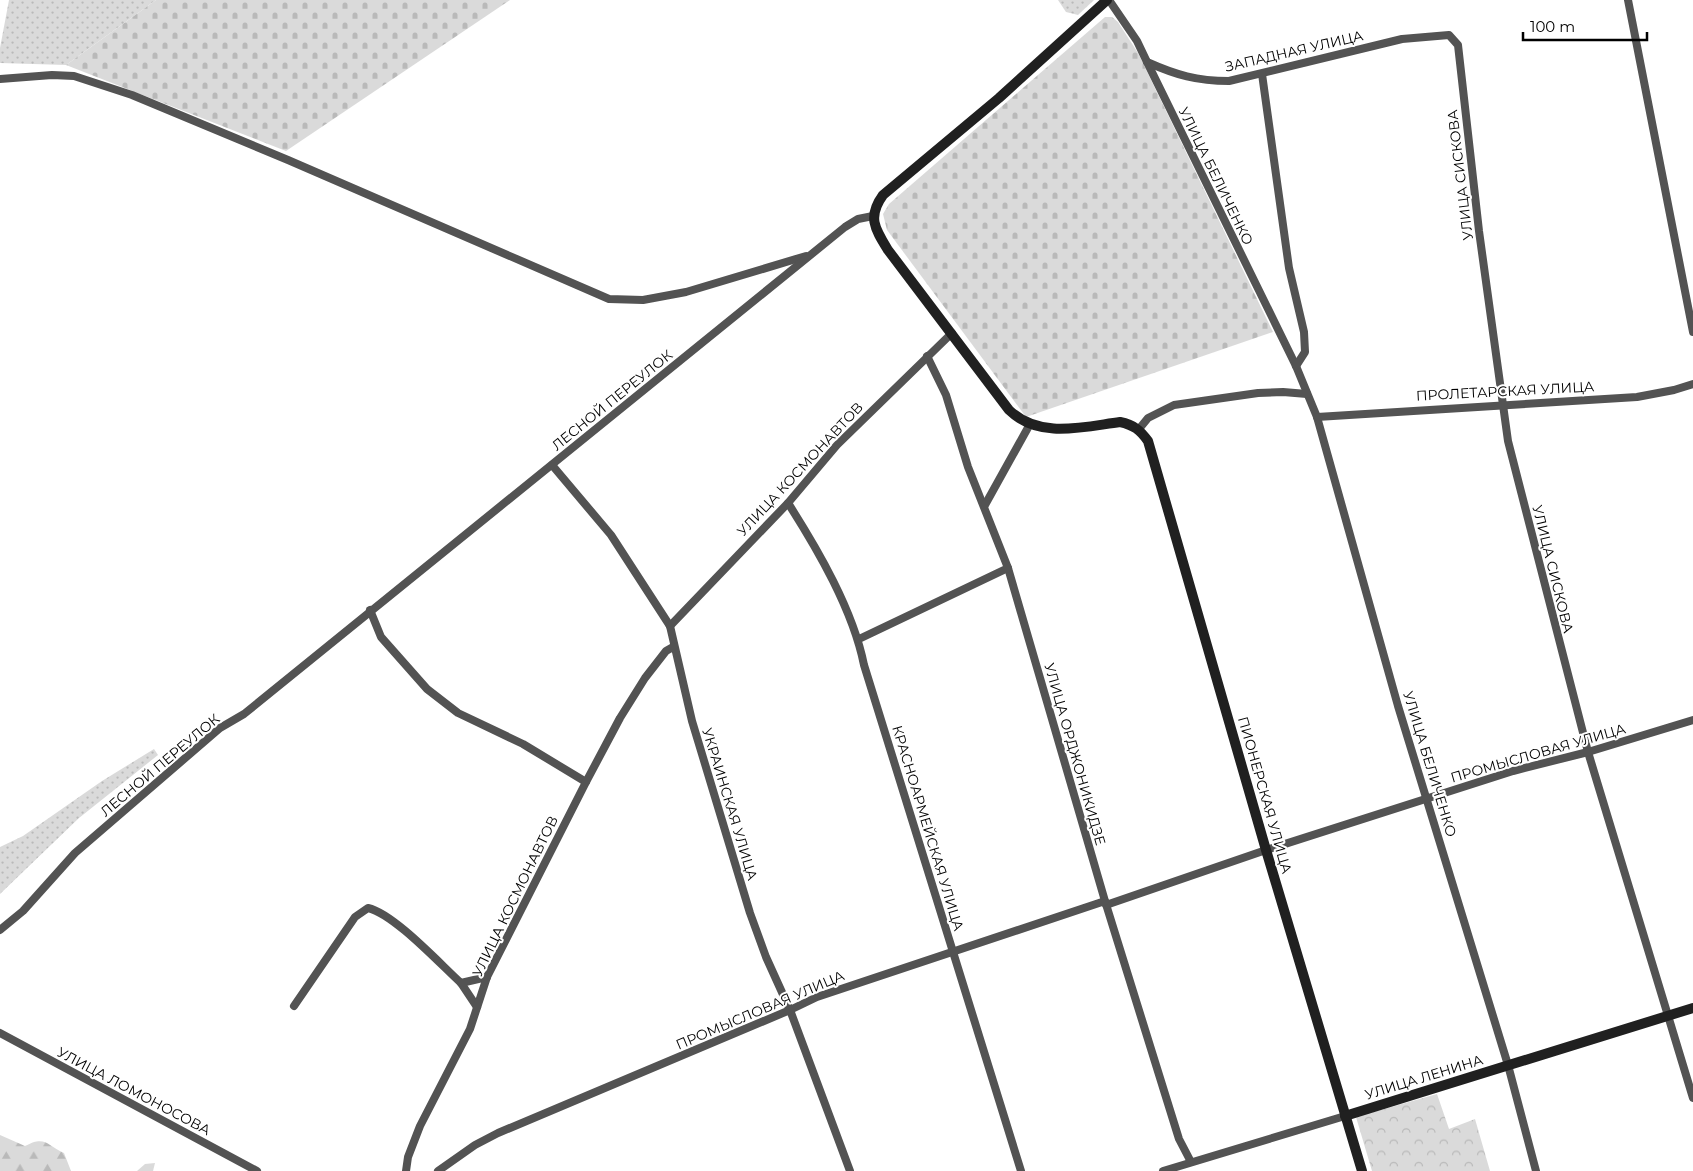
<svg xmlns="http://www.w3.org/2000/svg" width="1693" height="1171" viewBox="0 0 1693 1171" font-family="Montserrat,sans-serif">
  <style>
    .grass { fill: url(#grass-dots) }
    .forest { fill: url(#forest-firs) }
    .cemetery { fill: url(#cemetery-stones) }
    .park { fill: url(#park-crowns) }
    .lines { fill: none; stroke-linecap: round; stroke-linejoin: round }
    .street { stroke: #535353; stroke-width: 8 }
    .secondary { stroke: #202020; stroke-width: 10 }
    .labels { text-anchor: middle; stroke-width: 4; stroke-linejoin: round; paint-order: stroke }
    .street-label { font-size: 14px; fill: #000; stroke: #fff }
  </style>
  <defs>
    <pattern id="grass-dots" width="8" height="8" patternUnits="userSpaceOnUse" patternTransform="scale(1.25)"><rect width="8" height="8" fill="#dadada"/><path d="M2 2h.1M6 6h.1" fill="none" stroke="#b9b9b9" stroke-width="1.8" stroke-linecap="round"/></pattern>
    <pattern id="forest-firs" width="22" height="20" patternUnits="userSpaceOnUse" patternTransform="scale(1.25)"><rect width="22" height="20" fill="#dadada"/><path d="M5 1l3.5 6h-7zM16 11l3.5 6h-7z" fill="#b9b9b9"/></pattern>
    <pattern id="cemetery-stones" width="16" height="16" patternUnits="userSpaceOnUse" patternTransform="scale(1.25)"><rect width="16" height="16" fill="#dadada"/><path d="M2 7V4a2 2 0 0 1 4 0v3zM10 15v-3a2 2 0 0 1 4 0v3z" fill="#b9b9b9"/></pattern>
    <pattern id="park-crowns" width="20" height="18" patternUnits="userSpaceOnUse" patternTransform="scale(1.25)"><rect width="20" height="18" fill="#dadada"/><path d="M2 6a3 3 0 1 1 6 0M12 15a3 3 0 1 1 6 0" fill="none" stroke="#b9b9b9"/></pattern>
  </defs>
  <rect width="100%" height="100%" fill="#fff"/>
  <!-- grass -->
  <g class="grass">
    <path d="M9,0h147l-90,65 -66,-2v-15z"/>
    <path d="M1058,0h36l-16,15 -12,-3z"/>
    <path d="M154,749l4,6 -79,63 -79,76v-47l23,-11 79,-55z"/>
  </g>
  <!-- forest -->
  <g class="forest">
    <path d="M0,1135l25,11c20,-11 22,-1 39,7l7,18h-71z"/>
    <path d="M155,1163l-2,8h-16l8,-7z"/>
  </g>
  <!-- cemetery -->
  <g class="cemetery">
    <path d="M156,0h354l-224,151 -220,-86z"/>
    <path d="M1105,17h7l6,5 20,31 135,279 -247,85 -139,-187 -4,-16 6,-10z"/>
  </g>
  <!-- park -->
  <path class="park" d="M1437,1094l12,35 26,-10 15,52h-118l-16,-54z"/>
  <g class="lines">
    <!-- street -->
    <g class="street">
      <path d="M1109,0l28,41 10,21 149,304 21,51 81,289 110,359 28,106"/>
      <path d="M1628,0l65,332"/>
      <path d="M1147,62c29,13 50,19 82,19l173,-42 47,-4 9,10 21,186 29,210 80,311 105,346"/>
      <path d="M1262,74l27,194 15,64 1,20 -9,14"/>
      <path d="M0,79l52,-4 22,1 58,19 156,65 321,139 34,1 43,-8 120,-36"/>
      <path d="M927,356l19,39 22,72 40,101 97,333 74,238 12,23"/>
      <path d="M1317,417l320,-20 37,-7 19,-6"/>
      <path d="M1139,429l9,-11 26,-13 84,-12 25,-1 24,2"/>
      <path d="M552,465l59,70 59,91 22,95 58,192 16,44 24,53 60,161"/>
      <path d="M788,503c30,47 65,107 76,162l157,506"/>
      <path d="M985,505l45,-81"/>
      <path d="M370,610l11,27 46,52 31,24 65,31 63,38"/>
      <path d="M670,626l118,-123 49,-58 115,-112"/>
      <path d="M859,639l149,-71"/>
      <path d="M1106,905l160,-55 247,-79 75,-19 105,-32"/>
      <path d="M0,930l23,-19 52,-58 145,-125 24,-14 601,-487 13,-8 15,-3"/>
      <path d="M461,983l16,24"/>
      <path d="M294,1006l61,-89 13,-9c26,6 71,55 93,75l26,-6"/>
      <path d="M0,1033l257,138"/>
      <path d="M406,1171l2,-14 12,-31 50,-97 17,-52 99,-195 34,-64 25,-40 21,-27 7,-4"/>
      <path d="M438,1171l37,-26 23,-12 292,-123 27,-13 288,-96"/>
      <path d="M1163,1171l182,-55"/>
    </g>
    <!-- secondary -->
    <g class="secondary">
      <path d="M1107,0l-108,98 -116,97c-16,22 -8,34 5,55l121,160c30,29 73,17 111,12 14,3 20,8 28,19l118,409 96,321"/>
      <path d="M1345,1116l348,-108"/>
    </g>
  </g>
  <g class="labels">
    <!-- street labels -->
    <g class="street-label">
      <text transform="translate(1294 51) rotate(-13)" y="5">ЗАПАДНАЯ УЛИЦА</text>
      <text transform="translate(1460 175) rotate(-97)" y="5">УЛИЦА СИСКОВА</text>
      <text transform="translate(1216 176) rotate(64)" y="5">УЛИЦА БЕЛИЧЕНКО</text>
      <text transform="translate(1505 391) rotate(-3)" y="5">ПРОЛЕТАРСКАЯ УЛИЦА</text>
      <text transform="translate(612 400) rotate(-39)" y="5">ЛЕСНОЙ ПЕРЕУЛОК</text>
      <text transform="translate(800 469) rotate(-47)" y="5">УЛИЦА КОСМОНАВТОВ</text>
      <text transform="translate(1553 569) rotate(76)" y="5">УЛИЦА СИСКОВА</text>
      <text transform="translate(1538 753) rotate(-16)" y="5">ПРОМЫСЛОВАЯ УЛИЦА</text>
      <text transform="translate(1075 754) rotate(74)" y="5">УЛИЦА ОРДЖОНИКИДЗЕ</text>
      <text transform="translate(1430 764) rotate(73)" y="5">УЛИЦА БЕЛИЧЕНКО</text>
      <text transform="translate(160 765) rotate(-40)" y="5">ЛЕСНОЙ ПЕРЕУЛОК</text>
      <text transform="translate(1265 795) rotate(74)" y="5">ПИОНЕРСКАЯ УЛИЦА</text>
      <text transform="translate(730 804) rotate(73)" y="5">УКРАИНСКАЯ УЛИЦА</text>
      <text transform="translate(928 828) rotate(73)" y="5">КРАСНОАРМЕЙСКАЯ УЛИЦА</text>
      <text transform="translate(515 896) rotate(-64)" y="5">УЛИЦА КОСМОНАВТОВ</text>
      <text transform="translate(760 1010) rotate(-23)" y="5">ПРОМЫСЛОВАЯ УЛИЦА</text>
      <text transform="translate(1424 1077) rotate(-17)" y="5">УЛИЦА ЛЕНИНА</text>
      <text transform="translate(134 1091) rotate(28)" y="5">УЛИЦА ЛОМОНОСОВА</text>
    </g>
  </g>
  <!-- scale -->
  <path d="M1523 32v8h124v-8" fill="none" stroke="#000000" stroke-width="2.5"/>
  <text x="1530" y="32" font-size="15" fill="#000000" stroke="#ffffff" stroke-width="4" paint-order="stroke">100 m</text>
</svg>
